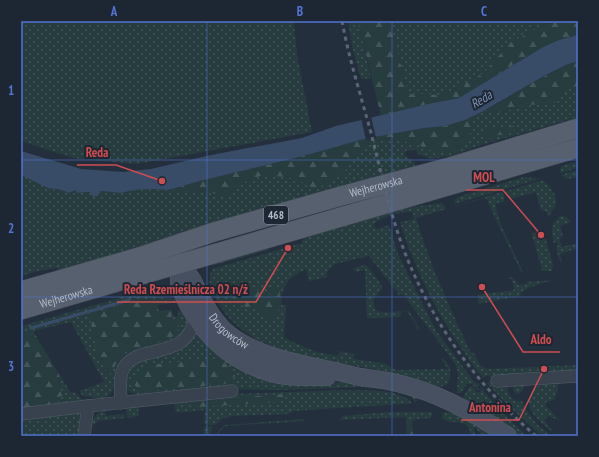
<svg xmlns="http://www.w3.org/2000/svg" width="599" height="457" viewBox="0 0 599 457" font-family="'PT Sans Narrow',sans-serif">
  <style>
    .green { fill: url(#green-dots); fill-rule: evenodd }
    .forest { fill: url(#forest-firs) }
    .water { fill: #394c67 }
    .pier { fill: #242f3e }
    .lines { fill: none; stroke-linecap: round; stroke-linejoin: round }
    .stream { stroke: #394c67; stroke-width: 3 }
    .street-casing { stroke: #565f6c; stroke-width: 13 }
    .secondary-casing { stroke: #565f6c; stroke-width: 18 }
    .primary-casing { stroke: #414a57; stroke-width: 20 }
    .street { stroke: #38414e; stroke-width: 12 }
    .secondary { stroke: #465061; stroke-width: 17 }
    .primary { stroke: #56606e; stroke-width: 19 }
    .rail { stroke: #5a6575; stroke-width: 3; stroke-dasharray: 4 4; stroke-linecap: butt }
    .grid { fill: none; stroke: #5274d3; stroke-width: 1; stroke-opacity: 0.55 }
    .labels { text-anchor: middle; stroke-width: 4; stroke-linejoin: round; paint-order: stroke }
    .shield { fill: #1d2633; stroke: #878f9c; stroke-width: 1 }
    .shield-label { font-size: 11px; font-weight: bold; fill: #b4bcc9 }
    .street-label { font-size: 12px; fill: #b4bcc9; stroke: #1d2633 }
    .water-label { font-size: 13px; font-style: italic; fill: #7c92b1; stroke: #1d2633 }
    .leader { fill: none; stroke: #ce4d50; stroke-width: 1.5 }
    .callout-dot { fill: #ce4d50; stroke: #1d2633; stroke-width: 1.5 }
    .callout-label { font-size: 13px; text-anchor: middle; font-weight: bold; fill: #ce4d50; stroke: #1d2633; stroke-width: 4; stroke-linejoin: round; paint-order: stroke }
    .neatline { fill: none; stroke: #5274d3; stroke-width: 1.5 }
    .grid-label { font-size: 13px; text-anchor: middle; font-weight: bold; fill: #5274d3 }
  </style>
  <defs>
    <pattern id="green-dots" width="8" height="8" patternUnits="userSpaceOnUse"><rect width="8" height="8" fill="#263c3f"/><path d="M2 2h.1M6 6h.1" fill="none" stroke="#435659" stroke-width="1.8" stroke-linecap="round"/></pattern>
    <pattern id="forest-firs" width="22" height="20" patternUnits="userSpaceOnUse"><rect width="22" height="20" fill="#263c3f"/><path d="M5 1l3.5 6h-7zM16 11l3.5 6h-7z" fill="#435659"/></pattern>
  </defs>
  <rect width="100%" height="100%" fill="#242f3e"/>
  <!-- green -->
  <g class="green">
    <path d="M21,21h273l3,34 15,77 -176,32 -63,-6 -52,-17z"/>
    <path d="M348,21h10l13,57 -10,1 -8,-29z"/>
    <path d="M390,21h173l-17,3 -36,19 -26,30 -41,22 -35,-1z"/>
    <path d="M573,86h5v31l-96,28 -32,11 -18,3 -14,-5 -2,-5 -5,2 -4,-1 -3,5 11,8v4l-41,13 -21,2 -229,71 -66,18 -1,-3 -20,3 -16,5v-101l35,15h6l7,3 6,-3 2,3 24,-2 20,2 13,-3 19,-1 56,3 19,6 6,-12 29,-11 33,3 45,-2 24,-32 16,-5 30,3 22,9h20l11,-7 8,-14v-13l14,-7 12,3 28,-8 27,-1z"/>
    <path d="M578,161v7l-18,5 1,-7z"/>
    <path d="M578,170v7l-11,2 -6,-4z"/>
    <path d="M524,177l16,2 -86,25 1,-4 2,-3z"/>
    <path d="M543,180c4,3 6,7 9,10 8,12 3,17 -4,27l-2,-6h-5l-5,-19 -26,7 -4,-4v-4z"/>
    <path d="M502,192l2,3v6l-9,3 5,19 23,49h-2l-35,-74 -31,8z"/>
    <path d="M441,203l3,2 2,4 -30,9c14,47 34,90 55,135l2,-1 7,13 7,4 91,-4v6l-86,8 -4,-4 -5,3c-30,-38 -56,-82 -73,-128l-1,-1 -9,-27 14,-3 -2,-7c-16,1 -26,3 -39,12l3,5 13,-4 9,29 27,55 12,23 38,51 5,1 -2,3 1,2 -1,1 -6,-6h-5l-6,9h-4l1,-20 -2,-8 -51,-68 -3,-3 -3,1 -30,-39 -34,8 -8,7v6l-18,4 -3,-12c-18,9 -24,16 -25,36h5l-2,33 32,14 22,4 2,-5 14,3v5l33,5 1,2 8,4 52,-1 -7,-10 2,-1c9,10 9,15 4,27 -3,0 -6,2 -9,2 -6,-1 -14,-6 -20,-8 -11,-3 -22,-6 -33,-8 -57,-11 -133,-12 -167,-68 -6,-11 -12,-21 -6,-34l90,-26v-3l15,-7 75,-23z"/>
    <path d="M561,216l6,1 4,5 -11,4 3,10 -4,2 3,9 15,-4 1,5 -18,6 2,9 -3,-4 -3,-12 2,-1 -1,-4 -3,1c-3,-11 -4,-21 7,-27z"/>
    <path d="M538,232l7,4 8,29 -1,6h-8l-2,-1 -10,-35v-2z"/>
    <path d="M271,249l-55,16h-5l2,-2 35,-11z"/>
    <path d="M365,265l4,3 13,18 -1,4 -8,10 2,10c13,6 21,-1 34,1l10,17 -2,2 -1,-5 -9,-14 -6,1v3l-2,2 -32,1 -2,-48 -10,2 -1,-4z"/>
    <path d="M512,277l7,8 7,-1 1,-2 25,-2 -22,7 -10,6 1,3 -42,8 -2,-9 37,-5 -2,-11 -4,-1z"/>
    <path d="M130,295c7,2 12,-1 19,0 11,2 18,4 30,4l1,5h-2l-1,-3 -3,2 -16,2 1,6 13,-1 2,7 4,-1v-5l4,-2 7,14 -7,14 -56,21c-4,4 -9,9 -11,15 -3,14 2,16 -10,26l-22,-3 -4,-5 25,-9 -33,-60 -38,9 -12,2v-7zM172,319h7v7l-2,9 -56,20z"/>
    <path d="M198,331l130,51 25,1 35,5 29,8v5l-2,1 -4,-5 -15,-7 -35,-3 -79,3 -50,-1 -90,6c-6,-1 -13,-1 -16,-8 -1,-3 0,-6 0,-9 1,-22 39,-19 53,-27 8,-4 14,-12 19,-20z"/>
    <path d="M59,374l12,19 4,-1 7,7 11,3 -35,4v-9l4,-1z"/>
    <path d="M490,380l5,6 12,-1c1,10 4,17 15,16 6,15 16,26 30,35h-10l-31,-28 -24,-25z"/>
    <path d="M558,383v5l-4,12 -8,2v4l13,14 -11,-4 -4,4 11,14c-8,-7 -18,-14 -23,-22 -6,-9 -2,-23 8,-27 5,-2 13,-1 18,-2z"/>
    <path d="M515,384h11l-6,10h-3l-4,-4z"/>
    <path d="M472,386l6,7 4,-3 -1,-3 3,3v2c14,15 27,30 43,44h-8l-17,-13 -38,-22 1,-3h-2l6,-11z"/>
    <path d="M349,390c18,1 50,-2 63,13l-7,1 -53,3 -59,4 -5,3 -57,2 -9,3 -7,6 -11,-1 1,-14 -29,3 -2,-12 58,-7z"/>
    <path d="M138,405l1,11 -12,2 -1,-12z"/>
    <path d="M105,410l1,6 19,-2v4l-26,3 -7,5 -1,10c1,-13 0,-21 14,-26z"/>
    <path d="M389,412h42l2,2 -3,4 -24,2 -1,-3 -66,3 4,-4z"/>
    <path d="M449,412c14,2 31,16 42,24h-7l-10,-9 1,9h-4c-2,-20 -17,-10 -28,-17l-1,-6z"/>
    <path d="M80,413l1,2 -1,21h-59v-18z"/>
    <path d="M304,419v2l-79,5 -9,10 3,-6 6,-5z"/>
    <path d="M204,426l9,1 -4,9h-6z"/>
  </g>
  <!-- forest -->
  <g class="forest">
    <path d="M358,21h32l18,73 35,1 41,-22 26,-30 36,-19 17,-3h12l3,5v9l-19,5 -16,7 -84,51 -31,6 -47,12z"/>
    <path d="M578,61v25h-5l-20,18 -27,1 -28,8 -12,-3c31,-17 59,-37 92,-49z"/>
    <path d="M472,117v13l-8,14 -11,7h-20l-22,-9 -30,-3 -16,5 -24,32 -28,14 -17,-12 -33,-3 -29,11 -6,12 -19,-6 -41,-2 32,-9 107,-26 57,-16 60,-11 21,-2z"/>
    <path d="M513,126l2,4 -3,3 -13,2 -10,4 -7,-5 4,-7 17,1z"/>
    <path d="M250,286l19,9 6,-9 5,2 -1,21 -8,11 -8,-3 -3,-10 -9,2 -12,-5 -3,-12z"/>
    <path d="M139,301l16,1 1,10 15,-1 1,8h7v7l-2,9 -56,20 -12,21 -11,-18 -9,-44z"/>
    <path d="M33,331l26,43 3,22 -4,1v9l-37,5v-78z"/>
    <path d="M211,359l13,3 11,13 -4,8 -89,9 -13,-12 18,-15z"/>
    <path d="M285,394l-1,4 -4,4 -83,5 -9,-2 2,-4z"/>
    <path d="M415,419v2h-3l1,15h-6l-1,-16z"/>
  </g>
  <!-- water -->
  <path class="water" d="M578,35v26l-12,4 -22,11 -64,37 -15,7 -20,6 -21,2 -60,11 -57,16 -107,26 -32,9 -15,-1 -19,1 -13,3 -20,-2 -4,5 -4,1 -3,-5 -13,1 -2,-3 -6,3 -7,-3 -14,-2 -27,-13v-24l60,18 42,3 28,-3 60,-14 91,-17 34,-12 92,-22 31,-6 84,-51 16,-7z"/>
  <!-- pier -->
  <path class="pier" d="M371,116l5,22 -10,2 -5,-22z"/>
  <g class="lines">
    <!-- stream -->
    <path class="stream" d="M31,328l98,-28"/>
    <defs>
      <g id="street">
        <path d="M497,381l81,-5"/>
        <path d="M121,403c0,-10 -2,-22 1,-31 11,-32 66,-7 73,-56"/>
        <path d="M21,414l67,-8"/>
        <path d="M84,436l4,-30 144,-15"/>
      </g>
      <g id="secondary">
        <path d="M179,261c2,8 -2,19 1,27 19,45 50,76 99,87 15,3 32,2 48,2"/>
        <path id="s1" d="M180,263c4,7 11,13 14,20 8,17 17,35 31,48 27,23 63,30 96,37 13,3 26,6 39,9 14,2 28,3 41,7 40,10 74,29 107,52"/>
      </g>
      <g id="primary">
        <path id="s2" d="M21,291l118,-34 75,-25 127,-36 105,-28 132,-40"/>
        <path id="s3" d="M21,310l557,-162"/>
      </g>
    </defs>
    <!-- street casing -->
    <use href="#street" class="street-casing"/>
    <!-- secondary casing -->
    <use href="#secondary" class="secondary-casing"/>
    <!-- primary casing -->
    <use href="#primary" class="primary-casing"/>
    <!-- street -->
    <use href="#street" class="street"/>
    <!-- secondary -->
    <use href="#secondary" class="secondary"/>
    <!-- primary -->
    <use href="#primary" class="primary"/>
    <!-- rail -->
    <path class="rail" d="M342,21c7,38 19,75 29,112 12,47 22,95 42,139 28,63 70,119 123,164"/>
  </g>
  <!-- grid -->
  <path class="grid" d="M207,21v415M392,21v415M21,160h557M21,297h557"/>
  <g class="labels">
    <!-- shield labels -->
    <rect class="shield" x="264" y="206" width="24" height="18" rx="3"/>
    <g class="shield-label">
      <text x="276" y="219">468</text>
    </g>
    <!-- street labels -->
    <g class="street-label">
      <text dy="4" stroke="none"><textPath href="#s2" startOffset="370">Wejherowska</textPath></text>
      <text dy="4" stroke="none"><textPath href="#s3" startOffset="47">Wejherowska</textPath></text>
      <text dy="4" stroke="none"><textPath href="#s1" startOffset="85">Drogowców</textPath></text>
    </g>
    <!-- water labels -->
    <g class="water-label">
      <text transform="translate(481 99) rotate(-31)" y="5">Reda</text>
    </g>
  </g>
  <!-- callouts -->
  <path class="leader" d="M162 181L116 165H77M541 235L503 190H466M288 248L256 302H117M482 287L523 352H560M544 369L519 420H461"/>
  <g class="callout-dot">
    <circle cx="162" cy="181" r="4"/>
    <circle cx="541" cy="235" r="4"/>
    <circle cx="288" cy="248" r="4"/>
    <circle cx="482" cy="287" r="4"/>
    <circle cx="544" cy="369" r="4"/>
  </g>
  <g class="callout-label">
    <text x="97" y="157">Reda</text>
    <text x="484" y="182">MOL</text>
    <text x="186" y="294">Reda Rzemieślnicza 02 n/ż</text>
    <text x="541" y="344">Aldo</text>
    <text x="490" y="412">Antonina</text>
  </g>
  <!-- border -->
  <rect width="599" height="457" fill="none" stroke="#1d2633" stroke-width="44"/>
  <rect x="22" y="22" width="555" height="413" class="neatline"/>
  <g class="grid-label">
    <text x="114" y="16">A</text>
    <text x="300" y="16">B</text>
    <text x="484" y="16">C</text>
    <text x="11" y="95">1</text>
    <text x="11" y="233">2</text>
    <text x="11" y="371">3</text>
  </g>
</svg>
